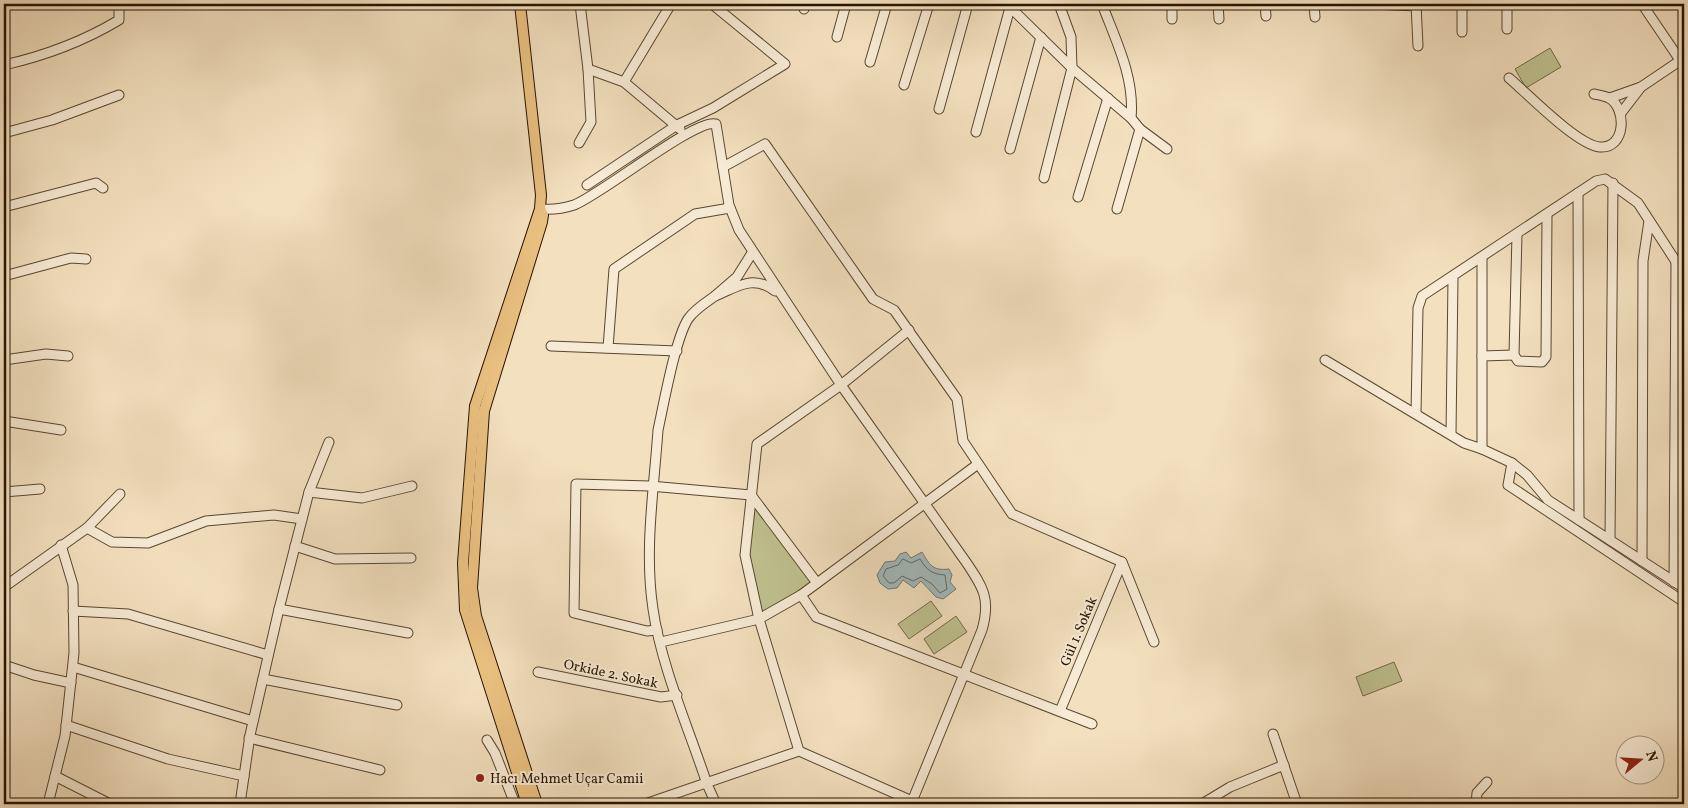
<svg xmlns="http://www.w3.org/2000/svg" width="1688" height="808" viewBox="0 0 1688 808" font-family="Vollkorn,serif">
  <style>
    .green { fill: #bfc18f; stroke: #726a48 }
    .water { fill: #a1babd; stroke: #707871 }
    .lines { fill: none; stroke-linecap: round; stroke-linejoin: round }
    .shore { stroke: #64675e; stroke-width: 1 }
    .minor-casing { stroke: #594730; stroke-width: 11 }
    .major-casing { stroke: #261400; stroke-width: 12 }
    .minor { stroke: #f7ebd5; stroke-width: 9 }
    .major { stroke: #eac080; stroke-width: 10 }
    .poi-dot { fill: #8f2418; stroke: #f7ebd5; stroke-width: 2 }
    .labels { text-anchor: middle; stroke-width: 4; stroke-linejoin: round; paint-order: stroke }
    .street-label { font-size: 14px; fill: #261400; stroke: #f7ebd5 }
    .poi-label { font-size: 14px; fill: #261400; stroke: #f7ebd5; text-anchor: start }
  </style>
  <rect width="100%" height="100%" fill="#f3e0bf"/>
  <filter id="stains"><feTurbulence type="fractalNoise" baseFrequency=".004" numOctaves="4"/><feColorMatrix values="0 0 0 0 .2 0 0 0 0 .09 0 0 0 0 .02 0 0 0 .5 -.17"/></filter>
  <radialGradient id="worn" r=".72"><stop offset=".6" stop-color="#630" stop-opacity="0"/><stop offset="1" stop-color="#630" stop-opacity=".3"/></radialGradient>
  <!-- green -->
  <g class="green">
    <path d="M1550,48l11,19 -35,21 -11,-19z"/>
    <path d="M751,495l66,88 -58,36 -14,-64z"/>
    <path d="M931,601l11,15 -33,23 -11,-15z"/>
    <path d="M956,616l11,16 -33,22 -10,-15z"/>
    <path d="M1394,662l8,19 -39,15 -7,-19z"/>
  </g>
  <!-- water -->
  <path class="water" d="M906,552l5,6 11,-6c8,13 10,19 27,17l3,6 -2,7 6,7 -13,10 -7,-2 -15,-16 -7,7 -11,-8 -6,8 -9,1 -8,-6 -3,-8 8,-13 10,-1 5,-7z"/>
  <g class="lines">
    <!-- shore -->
    <path class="shore" d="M903,559l8,4 9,-4c7,11 11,15 25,16l2,14 -7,4 -8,-9 -11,-7 -8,4 -11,-5 -8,7h-5l-6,-7 3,-7 12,-4z"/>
    <defs>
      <g id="minor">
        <path d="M580,4l8,65 36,13 56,47"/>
        <path d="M1007,4l65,64 59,50 9,11 27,20"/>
        <path d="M1102,4c14,37 33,74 29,114"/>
        <path d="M1172,4v15"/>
        <path d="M1218,4l1,15"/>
        <path d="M1265,4l1,12"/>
        <path d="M1314,4l1,13"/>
        <path d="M1373,4l43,2"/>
        <path d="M1416,4l2,42"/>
        <path d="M1462,4v28"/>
        <path d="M1642,4l42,62"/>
        <path d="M804,9l1,-5"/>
        <path d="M1507,29v-25"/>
        <path d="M837,37l9,-33"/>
        <path d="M870,62l17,-58"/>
        <path d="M4,65c40,-9 80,-24 115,-45v-16"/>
        <path d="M1509,78c19,16 68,67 91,69 26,2 27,-39 9,-49 -4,-2 -10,-3 -15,-4"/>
        <path d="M624,82l47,-78"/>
        <path d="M904,85l25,-81"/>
        <path d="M1610,98l31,-11 43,-29"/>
        <path d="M939,109l29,-105"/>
        <path d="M1621,113l20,-26"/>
        <path d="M976,132l35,-128"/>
        <path d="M4,133l48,-13 67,-25"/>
        <path d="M579,143l12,-21 -3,-53"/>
        <path d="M1010,149l31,-112"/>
        <path d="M723,167l42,-23 108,155 21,11 63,89 6,42 49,73 110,48 32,80"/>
        <path d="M1044,178l28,-110 -1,-31 -12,-33"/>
        <path d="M587,185l90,-60 36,-17 72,-44 -73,-60"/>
        <path d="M1578,193l1,327"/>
        <path d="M1078,197l30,-99"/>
        <path d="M4,207l92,-24 7,5"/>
        <path d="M540,209c11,1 22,0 34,-4 27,-10 123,-88 142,-81l13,81 10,25 102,155 125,177c17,25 25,37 16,68l-71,174"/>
        <path d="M1117,209l23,-80"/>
        <path d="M1517,234l-3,121 4,6 24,1 4,-5 1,-143"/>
        <path d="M752,253l-15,24 -22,19c22,-9 38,-22 60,-5"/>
        <path d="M1482,258v191"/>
        <path d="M4,276l67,-18 15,1"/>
        <path d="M715,296c-10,7 -20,13 -27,23 -13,21 -24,84 -30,111 -4,59 -14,120 -5,179 8,57 36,120 54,175l9,20"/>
        <path d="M909,330l-68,55 -84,59 -12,111 14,64 40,132 120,53"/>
        <path d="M551,346l126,5"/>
        <path d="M608,348l6,-79 81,-55 35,-6"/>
        <path d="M1482,356l32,-1"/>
        <path d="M4,360l42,-6 22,2"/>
        <path d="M1325,360l139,83 18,6 30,14 15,12 21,25 136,88"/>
        <path d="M1416,413l2,-105 4,-12 174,-115 9,-2 33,24 46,71"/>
        <path d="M4,421l57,9"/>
        <path d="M1451,434l2,-156"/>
        <path d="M1512,463l-4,22 176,117"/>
        <path d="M4,492l36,-3"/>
        <path d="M309,492l53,6 50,-12"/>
        <path d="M87,528l25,14 36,1 58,-22 68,-6 28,4"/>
        <path d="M1610,540l3,-357"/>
        <path d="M295,546l40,13 76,-1"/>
        <path d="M1642,561l1,-300 6,-40"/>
        <path d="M1674,582l2,-320"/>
        <path d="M4,587l83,-59 33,-34"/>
        <path d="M801,595l15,22 276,107"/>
        <path d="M279,609l129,24"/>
        <path d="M73,611l55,3 140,41"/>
        <path d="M657,630l-10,1 -73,-18 2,-129 74,2 101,9 66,88"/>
        <path d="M661,642l98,-23 42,-24 177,-131"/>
        <path d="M4,665l30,10 37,8"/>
        <path d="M73,667l180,54"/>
        <path d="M538,672l123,25 16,-2"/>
        <path d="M263,679l134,26"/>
        <path d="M1060,711l62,-149"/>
        <path d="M66,725l102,34 76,17"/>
        <path d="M1273,734l24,70"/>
        <path d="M249,738l131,32"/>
        <path d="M487,740l8,13 20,51"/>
        <path d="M55,776l55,28"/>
        <path d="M48,804l17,-68 9,-83 -1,-68 -12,-40"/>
        <path d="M240,804l10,-69 29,-126 30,-117 20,-50"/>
        <path d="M645,804l154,-53"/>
        <path d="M1202,804l28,-17 54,-22"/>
        <path d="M1476,804l1,-11 10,-11"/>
      </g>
      <g id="major">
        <path d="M520,4l21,191 -1,14 -65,197 -12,157 2,47 62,194"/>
        <path d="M537,804l-61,-188 -4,-28 12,-177 58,-189 1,-7 -3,-6"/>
      </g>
    </defs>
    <!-- minor casing -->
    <use href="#minor" class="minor-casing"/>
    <!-- major casing -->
    <use href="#major" class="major-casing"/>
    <!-- minor -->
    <use href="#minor" class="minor"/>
    <!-- major -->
    <use href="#major" class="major"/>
  </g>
  <!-- markers -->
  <circle class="poi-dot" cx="480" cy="778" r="5"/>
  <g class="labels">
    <!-- street labels -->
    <g class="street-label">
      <text transform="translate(1078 631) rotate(-67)" y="5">Gül 1. Sokak</text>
      <text transform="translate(611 673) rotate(12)" y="5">Orkide 2. Sokak</text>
    </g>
    <!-- poi labels -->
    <g class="poi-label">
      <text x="490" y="783">Hacı Mehmet Uçar Camii</text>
    </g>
  </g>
  <!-- margin -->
  <rect width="1688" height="808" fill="none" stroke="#f3e0bf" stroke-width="20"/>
  <rect x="5" y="5" width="1678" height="798" fill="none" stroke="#261400" stroke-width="2.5"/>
  <rect x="10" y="10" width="1668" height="788" fill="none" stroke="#261400"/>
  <!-- north arrow -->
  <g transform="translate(1640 760) rotate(72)"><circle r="24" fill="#f7ebd5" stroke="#a39580"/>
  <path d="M0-4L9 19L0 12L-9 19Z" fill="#8f2418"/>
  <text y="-8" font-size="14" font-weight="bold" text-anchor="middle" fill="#261400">N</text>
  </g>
  <rect width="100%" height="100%" filter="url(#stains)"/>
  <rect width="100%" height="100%" fill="url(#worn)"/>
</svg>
